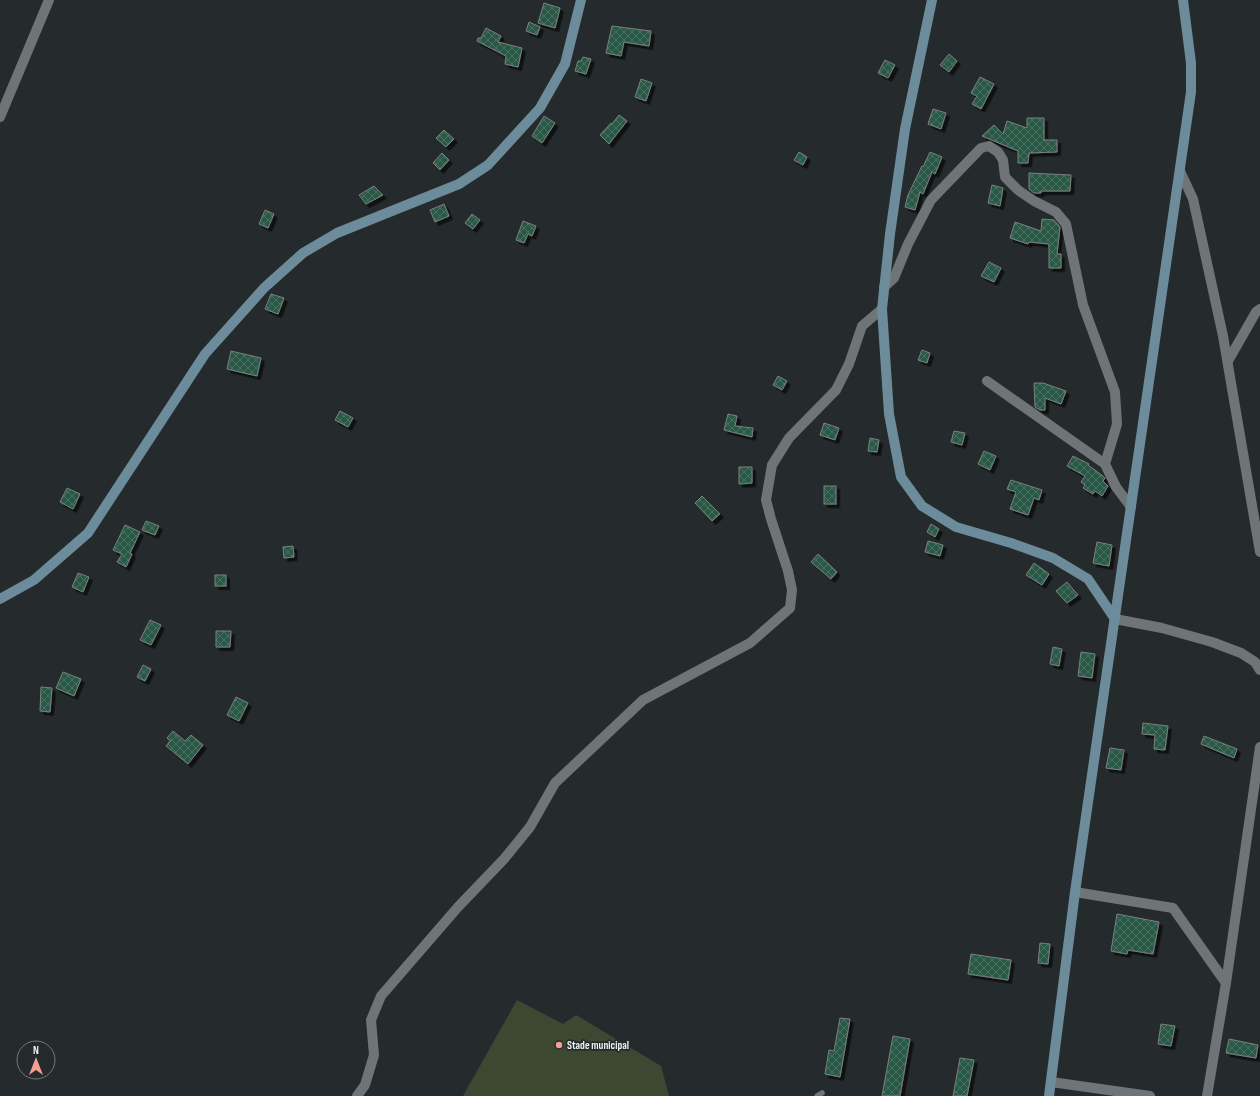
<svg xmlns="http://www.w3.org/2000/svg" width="1260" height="1096" viewBox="0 0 1260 1096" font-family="'Sofia Sans Condensed',sans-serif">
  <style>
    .garden { fill: #3d4832 }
    .building { fill: url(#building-cross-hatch); stroke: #7b817e; filter: url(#shadow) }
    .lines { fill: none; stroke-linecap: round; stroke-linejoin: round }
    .lane { stroke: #6f7576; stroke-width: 5.5 }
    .street { stroke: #6f7576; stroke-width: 10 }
    .secondary { stroke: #6c8c9c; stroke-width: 10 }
    .poi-dot { fill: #f59c93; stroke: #252b2c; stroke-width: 1.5 }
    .labels { text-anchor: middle; stroke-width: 3.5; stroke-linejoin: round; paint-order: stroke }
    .poi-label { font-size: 11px; font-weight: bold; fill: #eef1f2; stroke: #252b2c; text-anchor: start }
  </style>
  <defs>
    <pattern id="building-cross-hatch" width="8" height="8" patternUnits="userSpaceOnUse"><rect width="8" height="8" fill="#2a5947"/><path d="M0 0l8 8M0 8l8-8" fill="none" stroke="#497162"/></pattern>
    <filter id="shadow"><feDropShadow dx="3.5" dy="3.5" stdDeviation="0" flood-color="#0009"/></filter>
  </defs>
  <rect width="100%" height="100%" fill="#252b2c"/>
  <!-- garden -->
  <path class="garden" d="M517,1000l46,24 13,-9 85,51 8,30h-206z"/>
  <!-- building -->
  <g class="building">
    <path d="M544,3l16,5 -5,20 -17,-5z"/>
    <path d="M529,22l11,5 -3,8 -11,-4z"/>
    <path d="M612,26l39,5 -2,15 -25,-4 -3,14 -15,-3z"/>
    <path d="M486,28l15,8 -3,6 24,6 -4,19 -13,-3 1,-8 -29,-15 1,-3h3z"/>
    <path d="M949,54l8,7 -8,11 -9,-7z"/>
    <path d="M583,57l8,2 -5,15 -11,-3 3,-10h3z"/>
    <path d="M885,60l10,5 -7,13 -10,-5z"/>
    <path d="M980,77l14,7 -13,25 -9,-5 5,-8 -6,-3z"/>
    <path d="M641,79l11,4 -6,18 -11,-4z"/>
    <path d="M933,109l13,4 -5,16 -13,-5z"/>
    <path d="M619,115l8,6 -18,23 -9,-9 11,-12 1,1z"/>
    <path d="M544,116l11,7 -13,20 -10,-7z"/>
    <path d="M1027,118h17v22h13v12l-28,1 -1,10h-10v-12l-36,-15 12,-11 9,9 4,-13 20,7z"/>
    <path d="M444,130l10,9 -8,8 -10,-9z"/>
    <path d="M799,152l8,5 -4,8 -9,-5z"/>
    <path d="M930,152l12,5 -7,17 -3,-2 -9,22 -3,-2 -5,18 -10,-3 3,-12 14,-29 1,1z"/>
    <path d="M442,153l7,7 -9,10 -7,-7z"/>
    <path d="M1029,173l42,2 -1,16h-29v2h-7l-5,-4z"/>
    <path d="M992,185l11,3 -3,18 -12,-3z"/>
    <path d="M374,186l9,9 -17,9 -7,-9z"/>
    <path d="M444,204l5,12 -14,6 -5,-12z"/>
    <path d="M265,210l9,4 -6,14 -9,-4z"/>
    <path d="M472,214l8,6 -7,9 -8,-6z"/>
    <path d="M1042,219l12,1 6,7 -3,27h4v14h-12v-24l-20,-2 -1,2 -18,-6 5,-16 26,9z"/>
    <path d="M523,221l13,5 -4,10 -4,-2 -4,9 -8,-3z"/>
    <path d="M989,262l12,6 -7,14 -13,-6z"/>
    <path d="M271,294l13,4 -6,16 -13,-5z"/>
    <path d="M922,350l8,3 -3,10 -9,-3z"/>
    <path d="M231,351l30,7 -4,18 -30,-7z"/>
    <path d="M778,376l9,5 -5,9 -9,-5z"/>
    <path d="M1034,383h9l23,8 -5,13 -16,-6v12h-5l-5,-3z"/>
    <path d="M340,411l13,7 -5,9 -13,-7z"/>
    <path d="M728,414l9,2 -2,10 18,2 -1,9 -28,-7z"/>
    <path d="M824,423l15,5 -4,12 -15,-5z"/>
    <path d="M954,431l11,2 -3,12 -11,-3z"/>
    <path d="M870,438l9,2 -2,12 -9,-1z"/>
    <path d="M984,451l12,5 -6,14 -12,-6z"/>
    <path d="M1073,456l16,8 -1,1 15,11 2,2 -2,3 5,5 -6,10 -7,-5 -2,3 -10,-6 2,-3 -4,-3 4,-6 -18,-10z"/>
    <path d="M739,467h13v16l-13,1z"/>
    <path d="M1011,480l31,10 -3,10 -5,-2 -6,17 -18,-6 6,-17 -9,-3z"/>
    <rect x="824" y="486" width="12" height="18"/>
    <path d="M67,488l13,6 -7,15 -13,-7z"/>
    <path d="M702,496l18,18 -8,7 -17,-18z"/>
    <path d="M146,521l13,5 -4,9 -13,-5z"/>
    <path d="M931,524l8,5 -4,8 -8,-5z"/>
    <path d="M125,525l15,7 -10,21 2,1 -6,13 -9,-5 5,-8 -9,-4z"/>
    <path d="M928,541l15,4 -3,11 -15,-4z"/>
    <path d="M1097,542l15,3 -3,21 -16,-3z"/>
    <path d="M293,546l1,11 -10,1 -1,-11z"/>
    <path d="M818,554l19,18 -6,7 -20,-17z"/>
    <path d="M1034,563l15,11 -7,11 -16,-10z"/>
    <path d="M78,573l11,4 -6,15 -11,-5z"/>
    <rect x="215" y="575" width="11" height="11"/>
    <path d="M1067,582l11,13 -11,8 -11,-12z"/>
    <path d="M150,620l11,5 -10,20 -11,-5z"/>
    <path d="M216,631h15l-1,16h-14z"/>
    <path d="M1053,647l9,2 -3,17 -9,-2z"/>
    <path d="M1081,652l14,2 -3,24 -14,-2z"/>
    <path d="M143,665l8,4 -6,12 -8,-4z"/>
    <path d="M63,672l18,7 -7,17 -18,-8z"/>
    <path d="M41,687l11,1 -2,24 -10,-1z"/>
    <path d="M236,697l12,6 -9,18 -12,-6z"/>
    <path d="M1143,723l25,3 -3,24 -11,-1 1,-14 -13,-1z"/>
    <path d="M173,731l12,10 6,-6 12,10 -15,19 -22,-18 4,-5 -3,-3z"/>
    <path d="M1204,736l33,13 -3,9 -33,-14z"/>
    <path d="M1110,748l14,2 -3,20 -15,-2z"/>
    <path d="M1117,914l42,8 -6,32 -25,-4 -1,4 -16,-3z"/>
    <path d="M1040,943l10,1 -2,20 -10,-1z"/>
    <path d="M971,954l40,6 -3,20 -40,-6z"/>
    <path d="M840,1018l10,1 -10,58 -15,-3 4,-24 5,1z"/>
    <path d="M1161,1024l14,2 -4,20 -13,-2z"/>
    <path d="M893,1036l17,3 -10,57h-18z"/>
    <path d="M1229,1039l29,6 -2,13 -30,-5z"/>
    <path d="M960,1058l14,2 -7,36h-14z"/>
  </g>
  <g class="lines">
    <!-- lane -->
    <path class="lane" d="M817,1096l5,-3"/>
    <!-- street -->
    <g class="street">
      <path d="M0,117l49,-117"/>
      <path d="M1180,171l13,28 30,137 37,216"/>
      <path d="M884,287l10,-9 14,-34 23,-44 50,-52 8,-2 9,6 5,8 2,17 13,13 16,11 22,11 10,12 17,81 32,87 2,32 -12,40 11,23 15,20"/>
      <path d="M1228,361l28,-49 4,-3"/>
      <path d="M987,381l118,83"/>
      <path d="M1115,619l47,9 50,14 29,11 14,9 5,8"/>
      <path d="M1075,892l98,16 53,75"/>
      <path d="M1051,1082l99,14"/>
      <path d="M357,1096l8,-11 9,-30 -3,-35 10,-24 77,-89 46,-48 26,-32 25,-44 88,-83 107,-57 40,-35 2,-18 -4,-19 -17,-52 -5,-19 6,-35 17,-27 47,-48 13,-26 13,-38 20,-17"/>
      <path d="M1207,1096l19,-113 34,-236"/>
    </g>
    <!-- secondary -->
    <g class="secondary">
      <path d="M932,0l-27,129 -15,105 -8,75 7,105 12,63 21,29 34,21 55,16 42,15 35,21 27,40"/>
      <path d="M0,599l34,-19 54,-47 117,-179 59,-66 39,-35 34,-20 122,-49 29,-19 52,-57 25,-44 16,-64"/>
      <path d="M1049,1096l26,-204 116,-800v-29l-8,-63"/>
    </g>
  </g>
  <!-- markers -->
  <circle class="poi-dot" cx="559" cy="1045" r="4"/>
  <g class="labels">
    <!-- poi labels -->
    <g class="poi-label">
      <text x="567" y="1049">Stade municipal</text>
    </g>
  </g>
  <!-- north arrow -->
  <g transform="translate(36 1060)"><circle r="19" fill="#252b2c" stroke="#757a7b"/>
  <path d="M0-3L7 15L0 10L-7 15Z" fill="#f59c93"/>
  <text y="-6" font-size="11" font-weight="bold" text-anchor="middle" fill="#eef1f2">N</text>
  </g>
</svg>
